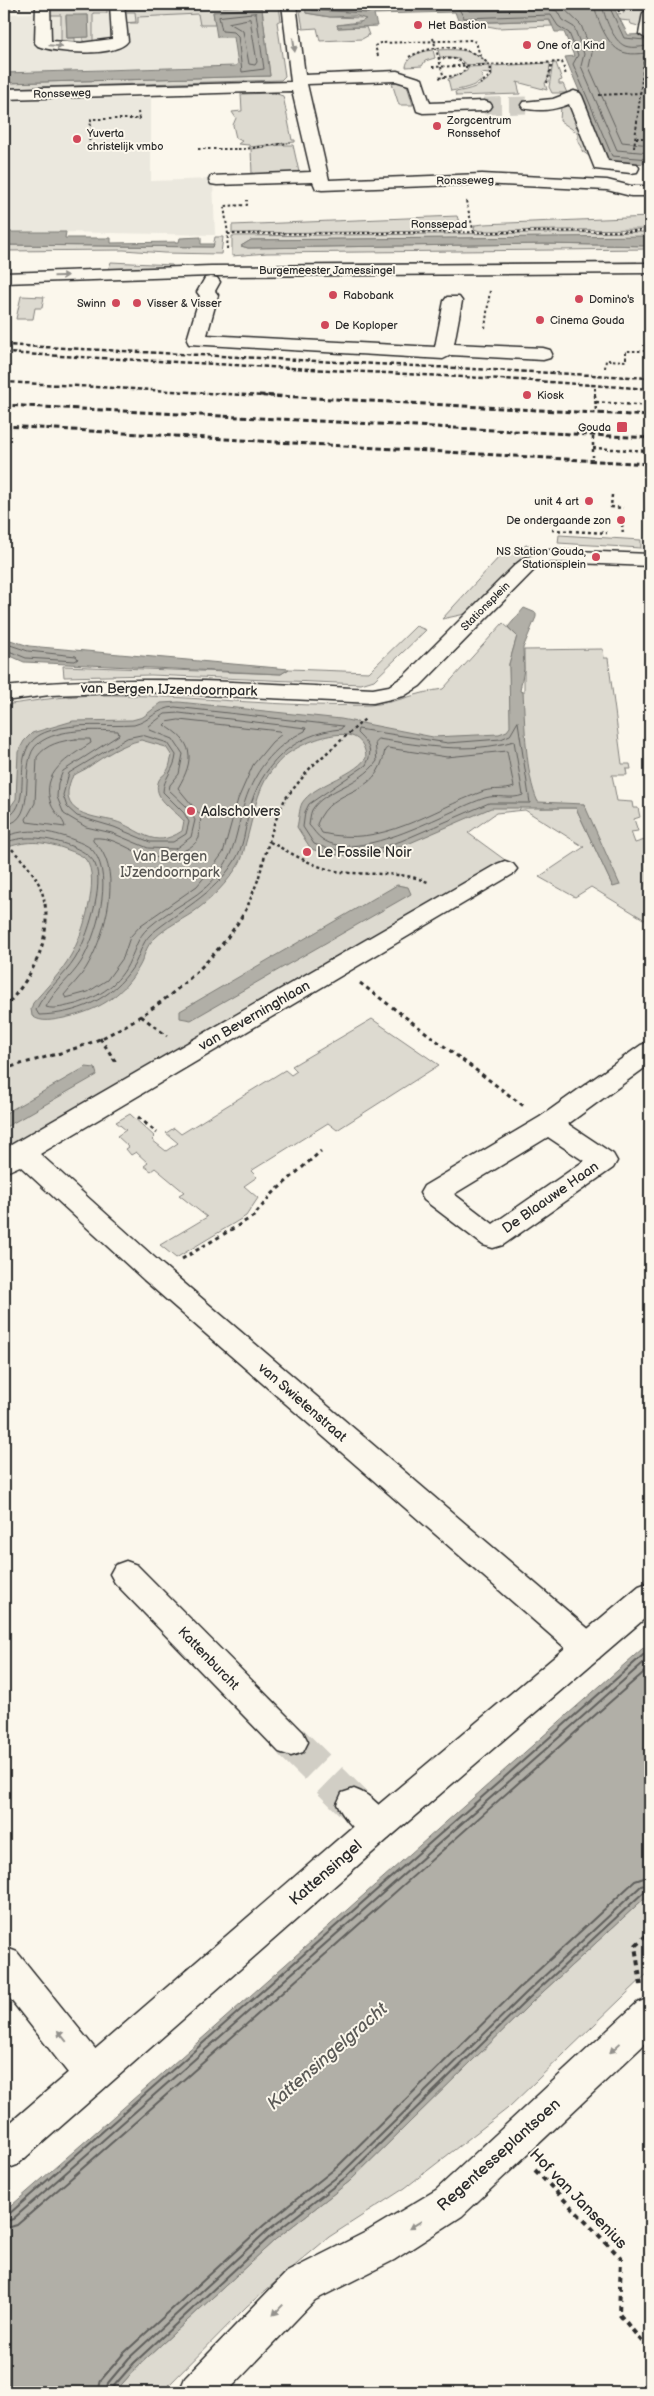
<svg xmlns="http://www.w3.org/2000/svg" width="654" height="2396" viewBox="0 0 654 2396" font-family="'Balsamiq Sans',sans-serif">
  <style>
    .built { fill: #ebe8de }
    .green { fill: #dddad0; stroke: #84827e; fill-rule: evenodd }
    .water { fill: #b1afa7; stroke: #7b7a75; fill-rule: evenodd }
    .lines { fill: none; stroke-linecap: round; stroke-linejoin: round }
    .shore-far1 { stroke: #61605d; stroke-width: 1 }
    .shore { stroke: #61605d; stroke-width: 2 }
    .minor-tunnel-far1 { stroke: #d1cec5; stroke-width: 17; stroke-dasharray: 17 8; stroke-linecap: butt }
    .minor-tunnel { stroke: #d1cec5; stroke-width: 36; stroke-dasharray: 36 18; stroke-linecap: butt }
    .minor-casing { stroke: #2b2b2b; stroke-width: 3 }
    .major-casing { stroke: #2b2b2b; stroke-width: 3 }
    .path-far3 { stroke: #2b2b2b; stroke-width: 2; stroke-dasharray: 2.5 2.5; stroke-linecap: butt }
    .path-far2 { stroke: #2b2b2b; stroke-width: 2.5; stroke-dasharray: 3 3; stroke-linecap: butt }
    .path-far1 { stroke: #2b2b2b; stroke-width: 3; stroke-dasharray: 4 4; stroke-linecap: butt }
    .path { stroke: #2b2b2b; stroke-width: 4; stroke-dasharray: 5 5; stroke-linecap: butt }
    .minor { fill: #fbf7ec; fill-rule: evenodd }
    .major { fill: #fbf7ec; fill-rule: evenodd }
    .rail-far1 { stroke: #2b2b2b; stroke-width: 2.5; stroke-dasharray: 4.5 2.5; stroke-linecap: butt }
    .rail { stroke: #2b2b2b; stroke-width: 3; stroke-dasharray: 5.5 3; stroke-linecap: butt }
    .oneway { fill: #93918c }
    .poi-dot { fill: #d1495b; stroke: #fbf7ec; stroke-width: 2 }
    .labels { text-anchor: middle; stroke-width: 4; stroke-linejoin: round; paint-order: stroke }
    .far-poi-label { font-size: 11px; fill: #2b2b2b; stroke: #fbf7ec; text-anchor: start }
    .far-street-label { font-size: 11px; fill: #2b2b2b; stroke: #fbf7ec }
    .street-label { font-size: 14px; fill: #2b2b2b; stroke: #fbf7ec }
    .poi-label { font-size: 14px; fill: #2b2b2b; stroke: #fbf7ec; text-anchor: start }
    .park-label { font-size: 14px; fill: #585754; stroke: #fbf7ec }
    .near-street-label { font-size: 16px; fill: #2b2b2b; stroke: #fbf7ec }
    .near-water-label { font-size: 18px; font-style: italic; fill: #5a5956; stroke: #fbf7ec }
  </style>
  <rect width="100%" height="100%" fill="#fbf7ec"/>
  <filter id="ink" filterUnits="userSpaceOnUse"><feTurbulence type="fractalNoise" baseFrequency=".02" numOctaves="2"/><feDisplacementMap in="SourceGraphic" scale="10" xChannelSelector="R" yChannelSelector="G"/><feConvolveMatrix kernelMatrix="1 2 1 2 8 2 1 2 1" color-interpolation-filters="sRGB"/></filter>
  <g filter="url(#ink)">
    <!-- built -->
    <g class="built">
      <path d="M213,7l4,30h17l4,27 -3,2 -231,7v-59z"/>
      <path d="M151,98v83l62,-2 2,56 -211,-4v-132z"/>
    </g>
    <!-- green -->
    <g class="green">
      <path d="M269,4l10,3 2,13 -4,2 8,54 -4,4 -277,8v-5l266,-7 -8,-67 -49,3 2,13h-15l-2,-11 -60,3v6h-14l12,-1 -1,-10h-15l-1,-3 107,-2z"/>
      <path d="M301,4h26h-19l-2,9 24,4 35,1v3l-28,4 1,3 28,-1 3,8 -7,4 -42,2 -3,-13 -14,1 -4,-24z"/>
      <path d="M631,5h14l-3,22 -11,-3 -1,-3 -10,-1 -3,-6 7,-1 -2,-5z"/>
      <path d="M107,9v4h-14v28h14l-24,2v-6h5v-22l-22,1 1,22h8v6l-14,-2v-27h-14v-4z"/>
      <path d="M549,20l3,6 -54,2 -27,-5z"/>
      <path d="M433,50l2,8 -10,3 -3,5 -16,1c1,-12 17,-16 27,-17z"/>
      <path d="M438,50c15,-1 41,-1 50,14l-21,1 -8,-6 -19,-2z"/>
      <path d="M550,63l-1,14 -4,6 2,7 -30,-8 3,12 -64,2 -1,-4c14,-2 27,-6 37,-16v-10z"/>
      <path d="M553,63h3l6,17 -3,1v3h4l4,9h-15l-3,-6z"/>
      <path d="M490,66l-1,8 -8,-1 2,7c-10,7 -20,9 -32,11l-3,-12 19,-8 1,-4z"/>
      <path d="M405,79l8,26h-14l-8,-25z"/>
      <path d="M274,93l9,3 9,44h3v2l-45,5 -1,-2 -11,-1 4,-3 -6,-3 -3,-13 3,-7 -4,-6 10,-1 -1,-17z"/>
      <path d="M571,105l7,16 -4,1 2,5h5l11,31 -10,-7v-4l-4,-6v-8l-18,-12 1,-15z"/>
      <path d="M281,145h12l6,27 -47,2 -1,-25z"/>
      <path d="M457,216l5,15 -230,2v-8z"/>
      <path d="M650,217v12l-170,2 -6,-2 1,-4 9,-1z"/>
      <path d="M650,232v4l-14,1 -385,3 -10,6 7,2 298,-4 104,2v3l-383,4 -35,3v-20z"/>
      <path d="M215,237h8l-2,17 -57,-1 -40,-3 -120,1v-6l209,2z"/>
      <path d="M111,262l61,3 2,4 -66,1z"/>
      <path d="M637,262v3l-406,3v-3z"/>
      <path d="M21,296l23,1 -2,11h-7l-2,11h-17z"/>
      <path d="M559,535l82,5v8l-83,-5z"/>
      <path d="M526,545h7l6,7 -12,3 -12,9 -50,50 -23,5 59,-64 15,-3z"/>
      <path d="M503,623l14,13 -8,28 1,27 14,1v-42l79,-1 1,9h4l14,106h8l1,5h-5l1,6h-15l5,26 15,1 1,6h5l2,9 -6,2 4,12 -7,1 4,11 10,-3 5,7v76l-59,-36 -16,10 -36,-20 45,-30 -59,-37 -29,3 -28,20 37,27 -501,293v-448c36,-5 73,-11 109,-10 85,1 172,13 257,10 26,-2 48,-13 73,-16zM584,804l29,83 -37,-79h-35z"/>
      <path d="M416,626l10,4 -52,50 -13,4 -210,-9 -87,2 -1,-11 218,8 8,-5 80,3z"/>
      <path d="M372,1019l67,46 -102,65 -9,-7 -77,48 6,6 -13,9 14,12 -12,18 -70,42 -16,-13 47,-28 -28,-22 5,-3 -29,-24 -4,3 -7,-5 4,-3 -12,-11 -5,3 -5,-6 3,-2 -12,-11 9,-6 -10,-8 14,-8 25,23 -3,3 14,11 12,-8 -12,-10 8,-5 7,6 104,-64 6,5 6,-4 -5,-5z"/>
      <path d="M650,1893v78l-143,138 -102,79 -76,49 -82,69 -85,86h-47l22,-25 139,-128 74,-58 182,-179z"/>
    </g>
    <!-- water -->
    <g class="water">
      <path d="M308,4h304l16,31 22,-1v130l-41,-2 -44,-105 9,-1 -10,-24h-9l-5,-12 -91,3 -4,-11 -81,2 3,12 -39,2 -1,-3 22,-2 7,-4 -9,-3 -27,1 -24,-4 -1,-7z"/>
      <path d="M259,8l3,1 8,67 -266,7v-10l231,-7 3,-2 -4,-27h-17l-4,-25z"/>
      <path d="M66,15h22l1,22 -22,1z"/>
      <path d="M4,232h62l-1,6h46v5l68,-1 1,-4 21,-1v7h13l-1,3 -209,-2z"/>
      <path d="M650,236v10l-104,-2 -298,4 -7,-2 10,-6z"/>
      <path d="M524,608l12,5v4l-13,31 1,21 -4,22 3,1c2,30 2,83 15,110l46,2 36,81 -7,2 -37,-79h-85l-88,38 -22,7 -33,3 -20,-2 -17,-5 -14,-22c2,-7 2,-18 5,-24 12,-19 49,-25 64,-45 -2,-42 -60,-18 -80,-3 -5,4 -11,11 -15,16 -15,20 -18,48 -25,71 -2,7 -3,16 -7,22 -12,19 -28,36 -47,49 -12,8 -26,14 -37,25 -10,8 -10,19 -16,29 -17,30 -42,44 -75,51 -11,2 -23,5 -32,-2l-1,-7 2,-6c13,-15 28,-30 38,-48 11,-18 30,-77 15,-95 -4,-6 -16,-9 -23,-12 -21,-7 -39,-8 -59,1v-33l12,-17 2,-47 6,-11 8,-8 41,-12 59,-1 11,-3 18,-14 18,-1 162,17 92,18 66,-3 8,-3 3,-4 -1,-63 8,-28 -9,-9zM141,740l25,7 6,9c-2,5 -2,11 -5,15 -2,4 -6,5 -8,9 -8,18 15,29 25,41l-2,10c-30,20 -42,-3 -68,-10 -18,-4 -48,-6 -46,-30 1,-5 2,-11 5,-15 5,-4 12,-6 17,-10 16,-11 31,-21 51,-26z"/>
      <path d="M4,638l25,8 260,23 -8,5 -257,-12 -20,-9z"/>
      <path d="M397,885l11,2 3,7 -220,126 -11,-2v-7z"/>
      <path d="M86,1067l9,1 2,7 -93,53v-14z"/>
      <path d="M650,1642v251l-118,109 -182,179 -74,58 -139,128 -22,25h-111v-180c217,-188 430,-381 646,-570z"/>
    </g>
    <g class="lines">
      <!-- shore-far1 -->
      <g class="shore-far1">
        <path d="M311,4l1,6 56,3 7,-4 80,-2 4,2 5,9 87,-3 7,11 11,7 9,22 -5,9 39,92 38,3"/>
        <path d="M318,4l48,2 6,-2"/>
        <path d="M463,4l6,7 80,-2 8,2 5,9 12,7 10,27 -3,12 36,84 33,3"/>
        <path d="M559,4l22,21 11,28 -3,14 33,75 28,3"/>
        <path d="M594,4c3,15 14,46 32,49 7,2 16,0 24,0"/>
        <path d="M602,4c2,12 11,37 23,42 8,3 18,0 25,0"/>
        <path d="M608,4l16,34 21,2"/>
        <path d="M256,13l8,56 -22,3 -4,-36 -4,-4 -12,-1 -3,-14z"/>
        <path d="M250,19l7,43 -2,3 -6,-1 -6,-33 -14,-8z"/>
        <path d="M4,643l24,8 48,5 2,3 -3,2 -49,-3 -22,-9"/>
        <path d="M179,720l100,11 3,3 -10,8 -19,23 -15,34 -15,54 -11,15 -15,18 -56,39 -11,12 -7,21 -16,22 -19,12 -22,6 -2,-3c7,-9 16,-17 22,-27 17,-28 34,-85 17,-115 -2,-5 -7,-8 -10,-12v-3c32,-3 50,33 88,14 7,-3 14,-7 18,-14l2,-22 -23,-28c17,-29 16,-46 -14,-63l3,-3z"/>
        <path d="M518,722l12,81h-41l-88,38 -21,7 -32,3 -19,-2 -15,-5 -11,-17 2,-15 4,-8 57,-39c8,-15 2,-21 -9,-32l1,-4 90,14 53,-4 9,-4z"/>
        <path d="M142,735l26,8 8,12c-1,14 -13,24 -13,37l21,21 5,9 -3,12 -13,8h-23l-36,-15 -37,-11 -10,-9 -4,-12 6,-22 58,-35z"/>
        <path d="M76,739h14l1,4c-23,15 -51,29 -40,61 3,9 13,15 14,23l-38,-5 -1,-3 9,-16 2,-46c9,-13 24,-16 39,-18z"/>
        <path d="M378,739c46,7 91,15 136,2l9,54c-12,5 -25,-1 -38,3 -37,12 -127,67 -163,41 -5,-3 -9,-10 -13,-14 1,-5 1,-11 3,-15 12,-21 48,-24 65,-49l-2,-19z"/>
        <path d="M388,748l59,9 60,-6 7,36c-10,4 -20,1 -30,4 -56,20 -100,57 -162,42l-5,-9c16,-41 60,-23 68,-74z"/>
        <path d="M4,819c37,-15 -3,-73 45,-88 27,-9 57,-4 85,-6 16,-4 23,-17 41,-18l168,19 -2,3c-47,4 -81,37 -92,82 -4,18 -5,36 -15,51 -21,33 -54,48 -83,72 -10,9 -11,22 -18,33 -22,33 -56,47 -94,48l-3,-5c9,-20 28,-33 39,-51 12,-20 30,-74 20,-95 -5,-10 -15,-14 -24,-18 -23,-8 -44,-12 -67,-3"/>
        <path d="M4,825c38,-4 11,-65 35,-82 20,-15 55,-13 79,-12l1,4 -56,36 -5,12 -1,14 7,17 22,13 26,6 36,15 27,1 16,-12 4,-17 -9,-14 -17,-16 1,-5 9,-11 4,-20 -10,-15 -23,-9 -1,-4 16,-12 14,-1 127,15 -1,3c-32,15 -53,43 -62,77 -6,22 -8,42 -21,61 -17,27 -51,38 -74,59 -11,10 -12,20 -18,32 -10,24 -31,37 -54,44 -10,2 -21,6 -30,3 9,-18 25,-29 35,-45 15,-25 33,-84 13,-110 -4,-6 -13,-9 -20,-12 -23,-9 -46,-13 -70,-3"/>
      </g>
      <!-- shore -->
      <g class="shore">
        <path d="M4,2215l5,-1 641,-565"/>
        <path d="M4,2222l9,-3 80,-70 557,-492"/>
        <path d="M4,2229l13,-4c213,-183 421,-373 633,-558"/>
        <path d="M98,2392l3,-12 23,-27 140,-128 73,-58 182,-179 116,-107 15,-5"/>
        <path d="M106,2392l2,-9 21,-25 139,-128 74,-57 183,-179 116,-108 9,-3"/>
        <path d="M112,2392l1,-5 21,-24 138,-128 74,-58 183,-179 116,-107 5,-1"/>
      </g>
      <!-- minor-tunnel-far1 -->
      <path class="minor-tunnel-far1" d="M484,106l45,-1"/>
      <!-- minor-tunnel -->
      <path class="minor-tunnel" d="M291,1742l63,62"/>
      <defs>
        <g id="minor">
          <path d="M36,4h14l1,37 30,2 31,-4 -2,-35h14l4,37c-12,17 -73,12 -90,5l-3,-3z"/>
          <path d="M282,4h14l9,71 92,-4 25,8 8,24 54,-2 6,2 2,3 -2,3 -6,2 -61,2 -6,-2 -8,-26 -13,-4 -89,3 22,96 153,-6 125,6 24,6h19v10h-19l-24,-6 -125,-6 -160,6 -6,-1 -3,-7 -96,3 -6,-1 -2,-4 2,-4 100,-4 -19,-81 -288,8v-10l287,-7z"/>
          <path d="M650,9v29l-3,1 -8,-5 4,-21z"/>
          <path d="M574,91l6,2 2,3 26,65 29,3 2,4 -2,4 -6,1 -36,-4 -26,-65c-13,6 -31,8 -46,4l-2,-3 2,-3 30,-3z"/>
          <path d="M211,277l6,1 3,4 -5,9 3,4 -11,40 228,12 9,-46 3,-4h12l3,4 -8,43 89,4 7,2 2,4 -2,4 -7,2 -92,-5 -8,4 -254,-15 -2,-4 13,-44 -3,-4 8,-14z"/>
          <path d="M550,550l100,4v12l-99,-4 -13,4 -118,120 -16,10 -31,7 -231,-11 -92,3 -46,6v-14c123,-14 245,-4 369,2l16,-3 15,-10 111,-111 9,-7z"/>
          <path d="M505,861l8,3 4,5 -4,5 -473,280 124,112 435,372 5,10 -5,10 -11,4 -11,-4 -433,-378 -124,-114 -16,7v-22l7,-6 486,-281z"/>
          <path d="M650,1042v22l-82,60 45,30 4,7 -4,7 -110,77 -10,3 -10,-3 -59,-45 -4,-7 4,-7 116,-69 101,-72zM548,1137l36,24 -91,63 -39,-30z"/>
          <path d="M126,1561l11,4 166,167 5,10 -5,10 -12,4 -12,-4 -164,-169 -5,-9 5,-9z"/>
          <path d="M354,1789c18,6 32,21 40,38l-5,11 -12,4c-18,-6 -32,-21 -40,-38l5,-11z"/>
          <path d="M4,1947l13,5 88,109 5,13 -5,13 -13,5 -13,-5 -75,-96z"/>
          <path d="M650,1998v41l-188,177 -68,44 -79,40 -88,92h-48l6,-14 102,-106 79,-40 70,-42 201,-187z"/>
        </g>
        <g id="major">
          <path d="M650,263v10l-439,3 -207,7v-10l207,-7z"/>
          <path d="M650,1582v32l-261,224 -372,327 -13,5v-42l361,-312 274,-230z"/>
        </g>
      </defs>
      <!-- minor casing -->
      <use href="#minor" class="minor-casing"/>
      <!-- major casing -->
      <use href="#major" class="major-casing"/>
      <!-- path-far3 -->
      <g class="path-far3">
        <path d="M139,6l89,-2"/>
        <path d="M4,8h17"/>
        <path d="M67,8l26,-1"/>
        <path d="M619,12l-1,-4 12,-3"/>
        <path d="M433,38l11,40"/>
        <path d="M378,56l-3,-10 5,-3 90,-3 6,2 4,14"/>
        <path d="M409,57c26,-14 62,-14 82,10v8l-11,9"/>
        <path d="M438,58l18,1 10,7v3l-7,6 -21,3"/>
        <path d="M432,67l130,-5 4,13"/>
        <path d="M642,78l8,-1"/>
        <path d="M547,83l5,-20"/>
        <path d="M599,95l42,-2"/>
        <path d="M636,138h14"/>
        <path d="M89,146l2,-27h48l-1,-7"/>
        <path d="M634,148l11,-95"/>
        <path d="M198,149h47l43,-6"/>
        <path d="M466,201l8,32"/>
        <path d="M228,234l422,-3"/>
        <path d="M227,249l1,-15 -4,-28 23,-1v-5"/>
        <path d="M485,328l5,-38"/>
        <path d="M605,368l1,-8 20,1v-10h24"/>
        <path d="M595,388v9"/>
      </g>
      <!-- path-far2 -->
      <g class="path-far2">
        <path d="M595,395l1,17"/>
        <path d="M596,402l54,4"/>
        <path d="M593,437v20"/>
        <path d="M593,448l57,3"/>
        <path d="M612,495l-1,12 12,1"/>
        <path d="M622,524l1,10"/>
        <path d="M552,530l55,3"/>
        <path d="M4,840c19,23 36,33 41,65"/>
        <path d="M270,842c23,12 46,27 72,30 30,4 59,-2 88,11"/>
        <path d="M248,905l10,-25 16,-56 11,-25 26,-32 54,-48"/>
      </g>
      <!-- path-far1 -->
      <g class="path-far1">
        <path d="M360,983l165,124"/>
        <path d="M4,1008c26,-28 47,-64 41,-104"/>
        <path d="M141,1016l26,20"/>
        <path d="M100,1038l17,26"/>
        <path d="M4,1069c32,-10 67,-17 98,-31 57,-28 117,-77 147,-134"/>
        <path d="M138,1117l19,16"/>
        <path d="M182,1259l72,-43 17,-21 50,-44"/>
      </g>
      <!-- path -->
      <g class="path">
        <path d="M641,1985l-6,-39 15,-14"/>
        <path d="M535,2170l86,88 -2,56 31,37"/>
      </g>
      <!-- minor -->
      <use href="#minor" class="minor"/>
      <!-- major -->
      <use href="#major" class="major"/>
      <!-- rail-far1 -->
      <g class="rail-far1">
        <path d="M4,345l646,33"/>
        <path d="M4,353l516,27 130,9"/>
        <path d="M4,382l279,15"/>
      </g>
      <!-- rail -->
      <g class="rail">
        <path d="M259,395l391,21"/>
        <path d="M4,405l646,33"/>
        <path d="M4,426l646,38"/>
      </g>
    </g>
    <!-- one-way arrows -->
    <defs><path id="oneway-solid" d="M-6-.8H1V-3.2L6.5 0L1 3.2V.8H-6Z" transform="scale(1.25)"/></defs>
    <g class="oneway">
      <use href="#oneway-solid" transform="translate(294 45) rotate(83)"/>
      <use href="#oneway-solid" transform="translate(56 46) rotate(5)"/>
      <use href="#oneway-solid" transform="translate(61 276) rotate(-1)"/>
      <use href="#oneway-solid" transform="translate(62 2036) rotate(-129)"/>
      <use href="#oneway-solid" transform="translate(615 2048) rotate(137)"/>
      <use href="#oneway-solid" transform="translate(415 2225) rotate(149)"/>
      <use href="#oneway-solid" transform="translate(278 2310) rotate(134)"/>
    </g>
  </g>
  <!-- markers -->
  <g class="poi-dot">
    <circle cx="418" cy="25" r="5"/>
    <circle cx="527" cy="45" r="5"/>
    <circle cx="437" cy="126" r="5"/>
    <circle cx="77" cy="139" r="5"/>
    <circle cx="333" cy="295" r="5"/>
    <circle cx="579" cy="299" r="5"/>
    <circle cx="116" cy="303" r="5"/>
    <circle cx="137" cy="303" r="5"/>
    <circle cx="540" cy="320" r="5"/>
    <circle cx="325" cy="325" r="5"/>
    <circle cx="527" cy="395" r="5"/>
    <rect x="616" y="421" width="12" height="12" rx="2.5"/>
    <circle cx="589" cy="501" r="5"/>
    <circle cx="621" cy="520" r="5"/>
    <circle cx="596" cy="557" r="5"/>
    <circle cx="191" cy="811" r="5"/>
    <circle cx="307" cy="852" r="5"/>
  </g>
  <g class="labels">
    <!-- far-poi labels -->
    <g class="far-poi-label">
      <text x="428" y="29">Het Bastion</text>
      <text x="537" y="49">One of a Kind</text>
      <text x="447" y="124">Zorgcentrum<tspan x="447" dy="13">Ronssehof</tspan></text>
      <text x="87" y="137">Yuverta<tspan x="87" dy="13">christelijk vmbo</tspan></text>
      <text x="343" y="299">Rabobank</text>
      <text x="589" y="303">Domino's</text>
      <text x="106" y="307" text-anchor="end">Swinn</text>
      <text x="147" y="307">Visser &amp; Visser</text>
      <text x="550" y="324">Cinema Gouda</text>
      <text x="335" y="329">De Koploper</text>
      <text x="537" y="399">Kiosk</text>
      <text x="611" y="431" text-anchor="end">Gouda</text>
      <text x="579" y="505" text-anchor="end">unit 4 art</text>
      <text x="611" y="524" text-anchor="end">De ondergaande zon</text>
      <text x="586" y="555" text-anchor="end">NS Station Gouda,<tspan x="586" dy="13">Stationsplein</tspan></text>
    </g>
    <!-- far-street labels -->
    <g class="far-street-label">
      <text transform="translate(62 93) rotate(-2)" y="4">Ronsseweg</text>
      <text transform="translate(465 180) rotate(-1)" y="4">Ronsseweg</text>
      <text x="439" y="228">Ronssepad</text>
      <text x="327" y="274">Burgemeester Jamessingel</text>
      <text transform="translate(485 606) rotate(-45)" y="4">Stationsplein</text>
    </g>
    <!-- street labels -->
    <g class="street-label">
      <text transform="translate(169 689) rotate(1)" y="5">van Bergen IJzendoornpark</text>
      <text transform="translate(254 1015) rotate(-30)" y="5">van Beverninghlaan</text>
      <text transform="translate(550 1197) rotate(-35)" y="5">De Blaauwe Haan</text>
      <text transform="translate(303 1402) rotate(41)" y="5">van Swietenstraat</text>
      <text transform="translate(209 1658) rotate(46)" y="5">Kattenburcht</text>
    </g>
    <!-- poi labels -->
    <g class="poi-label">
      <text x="201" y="816">Aalscholvers</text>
      <text x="317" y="857">Le Fossile Noir</text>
    </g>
    <!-- park labels -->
    <g class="park-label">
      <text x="170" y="861">Van Bergen<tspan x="170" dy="16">IJzendoornpark</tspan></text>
    </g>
    <!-- near-street labels -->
    <g class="near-street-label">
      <text transform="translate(325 1872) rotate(-41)" y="6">Kattensingel</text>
      <text transform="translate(498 2154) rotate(-42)" y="6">Regentesseplantsoen</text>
      <text transform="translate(579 2198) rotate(46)" y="6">Hof van Jansenius</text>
    </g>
    <!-- near-water labels -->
    <g class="near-water-label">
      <text transform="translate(327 2056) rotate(-41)" y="6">Kattensingelgracht</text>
    </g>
  </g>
  <!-- margin -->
  <rect width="654" height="2396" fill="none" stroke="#fbf7ec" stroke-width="20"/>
  <rect x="10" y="10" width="634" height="2376" fill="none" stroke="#2b2b2b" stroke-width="2" filter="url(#ink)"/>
</svg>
